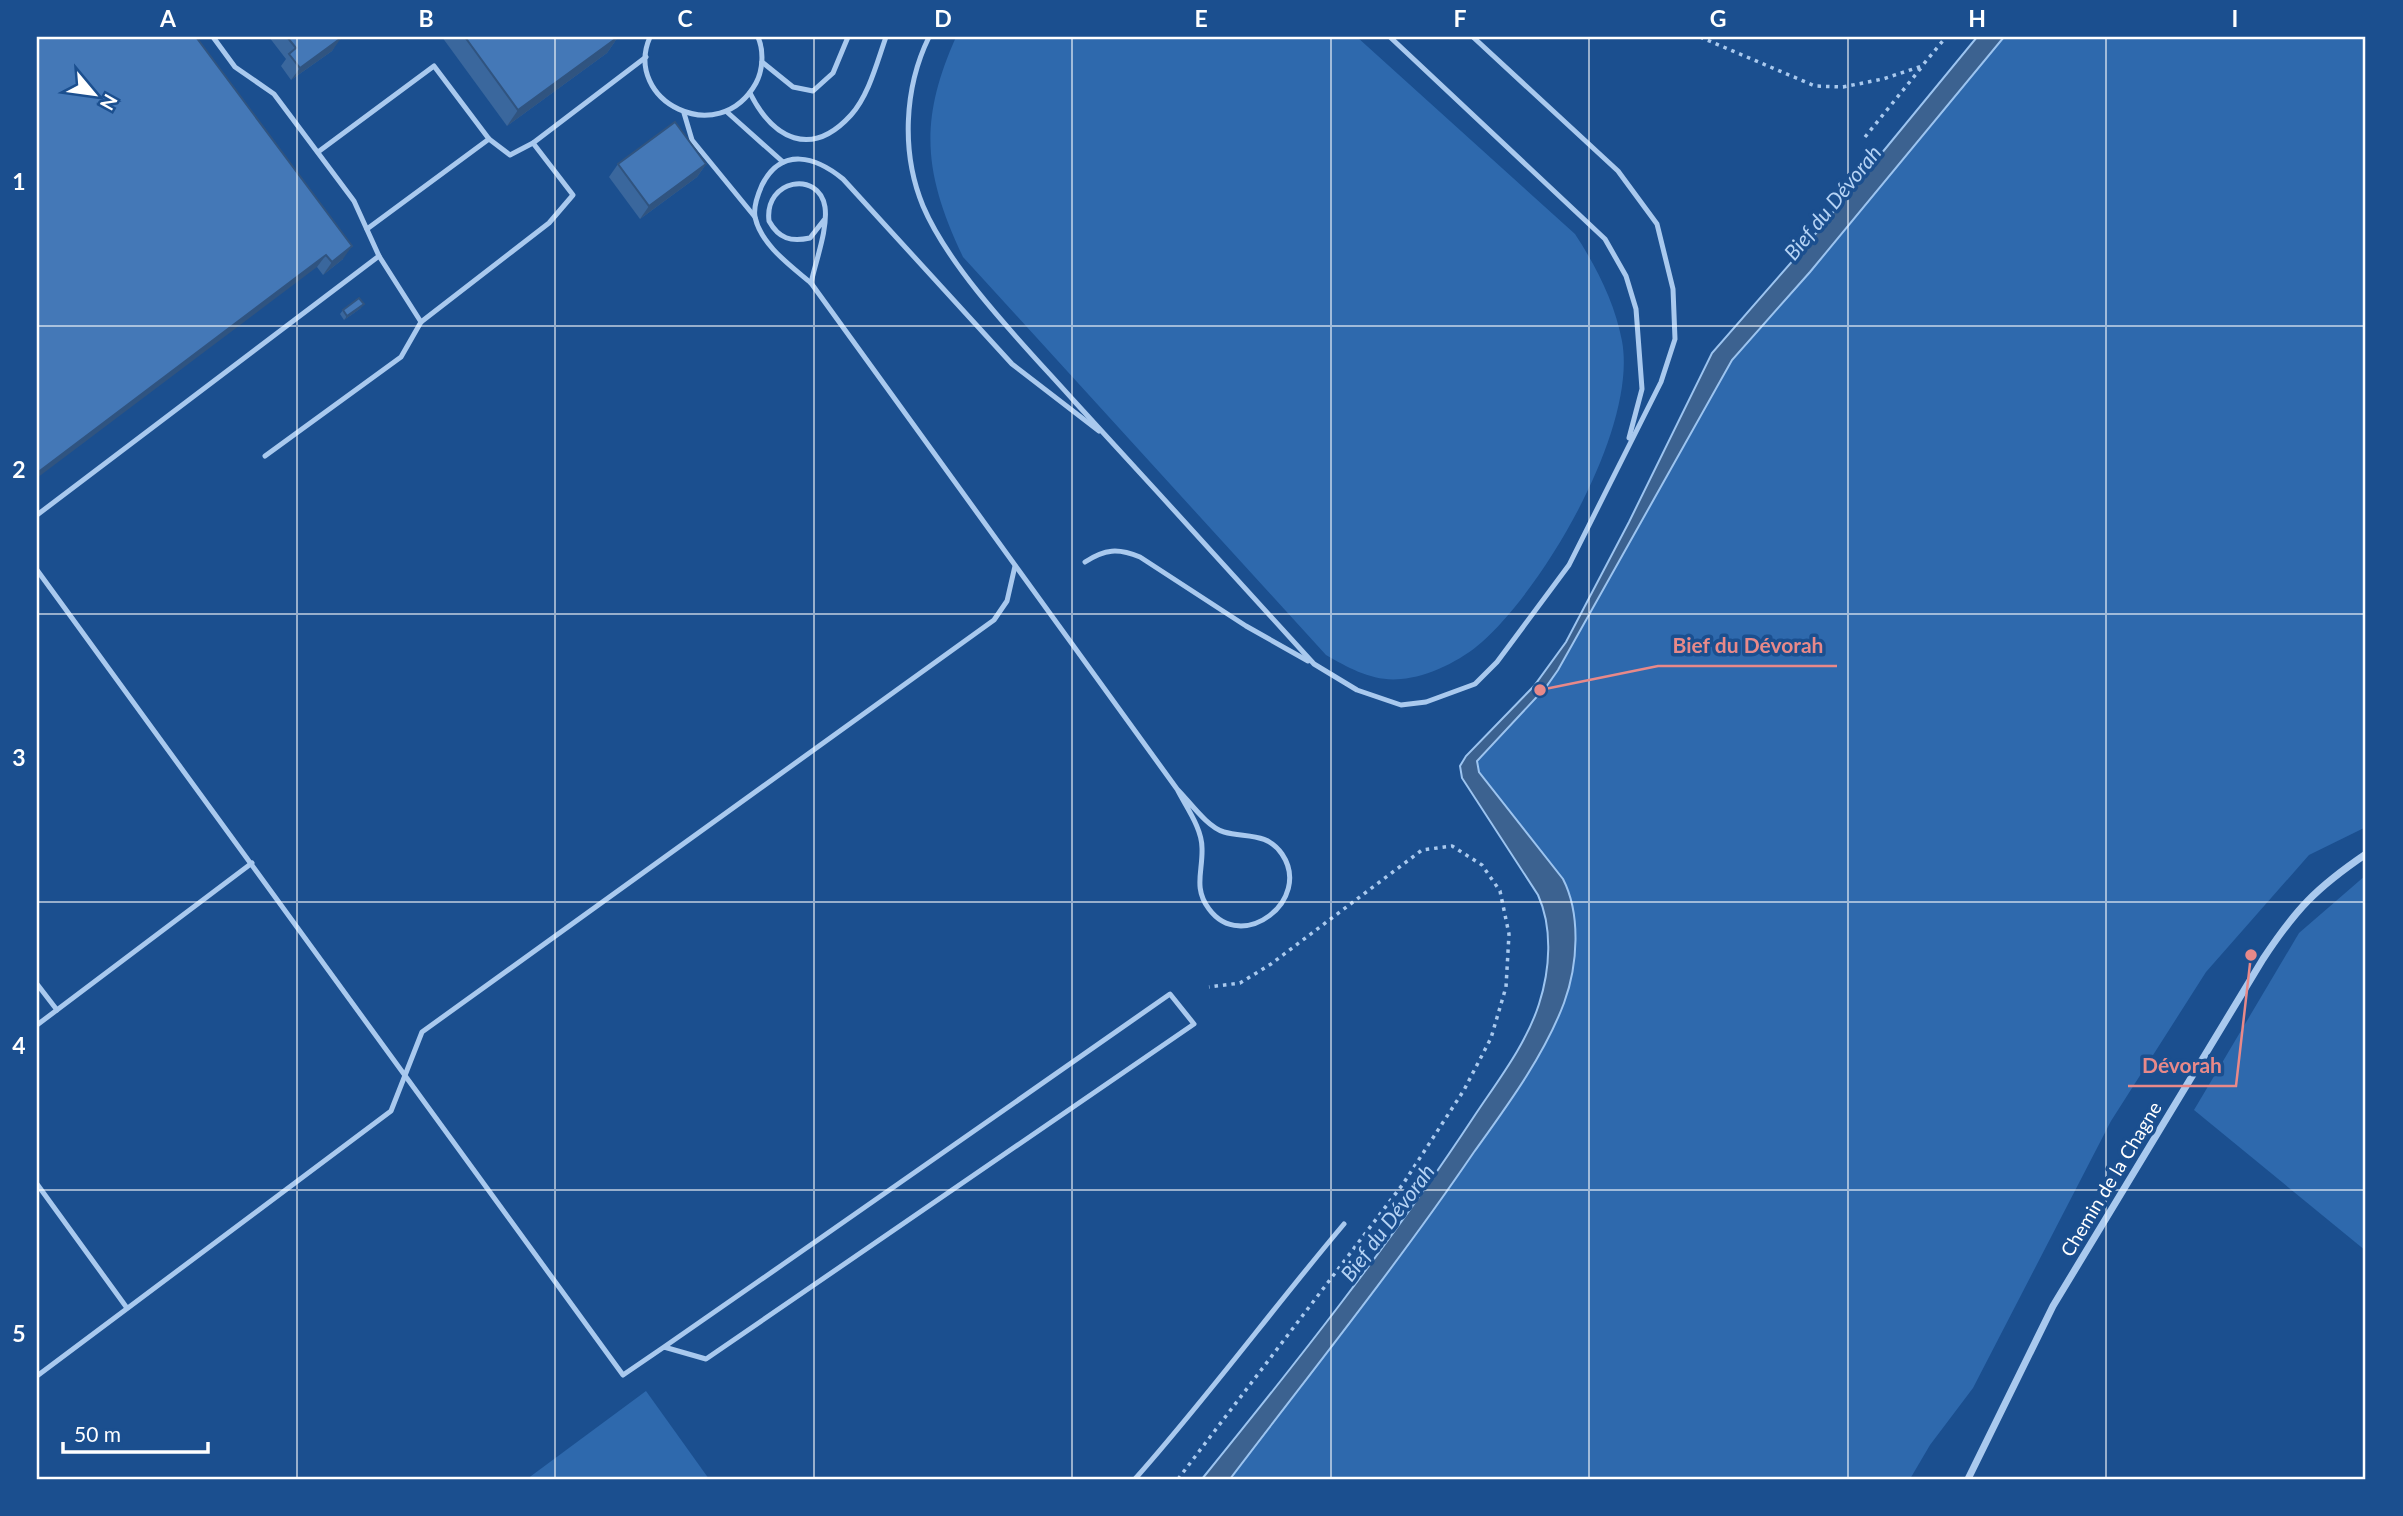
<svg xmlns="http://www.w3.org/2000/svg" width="2403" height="1516" viewBox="0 0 2403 1516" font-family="Lato,sans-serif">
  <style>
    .green { fill: #2e69ad }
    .water { fill: #3c6290; stroke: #9cc4f0; stroke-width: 2 }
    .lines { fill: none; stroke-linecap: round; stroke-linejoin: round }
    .path { stroke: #a9c9ee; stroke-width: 3.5; stroke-dasharray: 3.5 5; stroke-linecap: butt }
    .service { stroke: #a9c9ee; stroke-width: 5 }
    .minor { stroke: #a9c9ee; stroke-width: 7 }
    .wall { fill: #3a679d }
    .shaded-wall { fill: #305480 }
    .building { fill: #4478b7; stroke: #305480; stroke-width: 2 }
    .grid { fill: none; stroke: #fff; stroke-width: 2; stroke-opacity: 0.55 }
    .labels { text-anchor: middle; stroke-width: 7; stroke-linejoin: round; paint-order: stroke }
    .street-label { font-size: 19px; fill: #fff; stroke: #1b4f8f }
    .water-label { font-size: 21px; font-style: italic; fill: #b5d3f5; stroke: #1b4f8f }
    .leader { fill: none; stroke: #e88989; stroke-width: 2.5 }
    .callout-dot { fill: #e88989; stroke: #1b4f8f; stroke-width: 2.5 }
    .callout-label { font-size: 21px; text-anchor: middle; font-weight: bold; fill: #e88989; stroke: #1b4f8f; stroke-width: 7; stroke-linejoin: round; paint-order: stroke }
    .neatline { fill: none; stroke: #fff; stroke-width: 2.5 }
    .grid-label { font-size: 23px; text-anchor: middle; font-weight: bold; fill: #fff }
  </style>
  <rect width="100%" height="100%" fill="#1b4f8f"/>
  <!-- green -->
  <g class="green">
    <path d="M956,37h401l218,197c21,32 40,69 47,107 16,87 -77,245 -140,301 -20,18 -54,35 -81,37 -28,3 -52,-11 -75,-24l-363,-398c-39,-83 -45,-135 -7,-220z"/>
    <path d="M2004,37h362v790l-57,28 -103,117 -95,149 -138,267 -43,57 -20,34h-680l110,-143 158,-218 40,-63 26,-53 8,-39 -9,-84 -84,-107 -2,-11 69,-74 12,-17 174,-310 78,-88z"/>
    <path d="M2366,875v376l-172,-141 105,-177z"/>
    <path d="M646,1391l63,88h-182z"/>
  </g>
  <!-- water -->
  <path class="water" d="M1977,37h27l-194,235 -78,88 -174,310 -12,17 -69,74 2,11 84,107c18,35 15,86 1,124 -20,53 -57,103 -90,149 -77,113 -162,219 -244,327h-28c94,-116 188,-235 271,-361 23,-35 53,-73 66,-114 11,-34 14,-76 -1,-109l-76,-117 -2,-12 6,-10 68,-70 32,-44 63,-120 83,-169 91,-104z"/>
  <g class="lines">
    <!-- path -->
    <g class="path">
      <path d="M1700,37l115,49 28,1 40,-8 39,-13 24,-29"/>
      <path d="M1865,137l56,-69"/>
      <path d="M1178,1479l225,-295 61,-94 27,-52 15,-51 3,-53 -9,-43 -18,-26 -30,-19 -30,4 -151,114 -31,19 -31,4"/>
    </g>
    <!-- service -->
    <g class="service">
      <path d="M213,37l22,30 39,27 80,107 25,55 42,66"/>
      <path d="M650,37c-28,64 69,113 106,46 7,-13 8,-32 2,-46"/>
      <path d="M929,37c-25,51 -28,116 -6,169 28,66 104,142 152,196 80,87 160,175 239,262l43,26 44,15 25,-3 49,-18 22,-22 72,-97 92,-183 14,-43 -2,-50 -16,-65 -39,-53 -145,-134"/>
      <path d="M1390,37l215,202 21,37 10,33 6,80 -13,49"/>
      <path d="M762,62l31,25 20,4 20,-18 15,-36"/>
      <path d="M750,93c23,46 61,66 101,22 18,-20 26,-53 35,-78"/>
      <path d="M727,112l56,50"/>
      <path d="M684,113l8,27 63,77"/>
      <path d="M318,152l116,-86 55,73 21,16 23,-12 113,-86"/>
      <path d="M367,229l122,-90"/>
      <path d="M811,283c5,-23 17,-54 14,-76 -6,-37 -61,-28 -56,14 10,18 22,21 41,17l14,-18"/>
      <path d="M1099,431l-87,-67 -169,-185c-27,-22 -61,-33 -81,6 -4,9 -9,21 -7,32 6,28 36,49 56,66l366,506c9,18 25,39 25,59 1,23 -9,40 7,61 33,45 104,-9 73,-55 -15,-22 -36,-16 -58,-22 -17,-5 -34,-30 -47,-43"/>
      <path d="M265,456l136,-99 20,-35 128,-99 24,-28 -40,-52"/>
      <path d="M37,515l342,-259"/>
      <path d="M1085,562c20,-13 33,-14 55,-5l106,69 62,35"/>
      <path d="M37,570l586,805 41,-28c169,-117 337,-235 506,-353l24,30 -488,335 -42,-12"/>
      <path d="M37,984l20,26"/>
      <path d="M37,1025l215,-162"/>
      <path d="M37,1184l90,124"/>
      <path d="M37,1376l354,-265 31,-79 572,-412 13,-19 8,-35"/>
      <path d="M1135,1479c73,-82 138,-171 209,-255"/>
    </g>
    <!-- minor -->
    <path class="minor" d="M1968,1479l85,-173 210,-347c33,-50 53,-71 103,-105"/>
  </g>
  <!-- wall -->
  <g class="wall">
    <path d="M37,37l306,222 -20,16 -6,-8z"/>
    <path d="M269,37h71l-8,14 -41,29 -10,-14 5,-7z"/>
    <path d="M442,37h176l-11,16 -100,73z"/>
    <path d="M618,164h88l-9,13 -57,42 -31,-42z"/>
    <path d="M361,308l-17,12 -4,-6 3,-4z"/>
  </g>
  <!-- shaded-wall -->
  <g class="shaded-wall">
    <path d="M618,37l-11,16 -100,73 11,-16z"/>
    <path d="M341,38l-9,13 -41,29 9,-12z"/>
    <path d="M706,164l-9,13 -57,42 9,-13z"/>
    <path d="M352,246l-9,13 -20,16 9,-13z"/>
    <path d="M326,255l-9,12 -280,211v-5z"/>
    <path d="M364,304l-3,4 -17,12 3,-4z"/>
  </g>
  <!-- building -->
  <g class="building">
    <path d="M37,37h159l156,209 -20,16 -6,-7 -289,218z"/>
    <path d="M287,37h53l1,1 -41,30 -11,-14 7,-6z"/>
    <path d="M465,37h153l-100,73z"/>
    <path d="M675,122l31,42 -57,42 -31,-42z"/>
    <path d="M359,298l5,6 -17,12 -4,-6z"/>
  </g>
  <!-- grid -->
  <path class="grid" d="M297,37v1442M555,37v1442M814,37v1442M1072,37v1442M1331,37v1442M1589,37v1442M1848,37v1442M2106,37v1442M37,326h2329M37,614h2329M37,902h2329M37,1190h2329"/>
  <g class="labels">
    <!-- street labels -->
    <g class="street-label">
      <text transform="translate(2111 1179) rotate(-59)" y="7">Chemin de la Chagne</text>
    </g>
    <!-- water labels -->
    <g class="water-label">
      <text transform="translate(1833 203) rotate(-51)" y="7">Bief du Dévorah</text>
      <text transform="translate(1388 1223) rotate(-53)" y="7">Bief du Dévorah</text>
    </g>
  </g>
  <!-- callouts -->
  <path class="leader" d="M1540 690L1658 666H1837M2251 955L2236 1086H2128"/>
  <g class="callout-dot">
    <circle cx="1540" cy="690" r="7"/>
    <circle cx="2251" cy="955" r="7"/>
  </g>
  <g class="callout-label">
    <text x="1748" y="653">Bief du Dévorah</text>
    <text x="2182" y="1073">Dévorah</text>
  </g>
  <!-- border -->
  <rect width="2403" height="1516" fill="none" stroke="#1b4f8f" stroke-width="77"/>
  <!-- north arrow -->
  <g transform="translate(94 94) rotate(119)" stroke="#1b4f8f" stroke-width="5" paint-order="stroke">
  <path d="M0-5L12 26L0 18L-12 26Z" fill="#ffffff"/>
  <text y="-10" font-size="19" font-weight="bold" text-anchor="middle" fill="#ffffff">N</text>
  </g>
  <!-- scale -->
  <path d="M63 1442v10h145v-10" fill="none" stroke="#ffffff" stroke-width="3.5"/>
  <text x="74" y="1442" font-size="21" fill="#ffffff" stroke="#1b4f8f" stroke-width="5" paint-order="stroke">50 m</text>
  <rect x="38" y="38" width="2326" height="1440" class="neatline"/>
  <g class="grid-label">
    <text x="168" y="27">A</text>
    <text x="426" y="27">B</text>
    <text x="685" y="27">C</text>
    <text x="943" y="27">D</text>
    <text x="1201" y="27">E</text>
    <text x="1460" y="27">F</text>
    <text x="1718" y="27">G</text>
    <text x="1977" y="27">H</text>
    <text x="2235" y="27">I</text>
    <text x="19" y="190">1</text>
    <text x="19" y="478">2</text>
    <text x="19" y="766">3</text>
    <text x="19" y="1054">4</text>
    <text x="19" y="1342">5</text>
  </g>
</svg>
